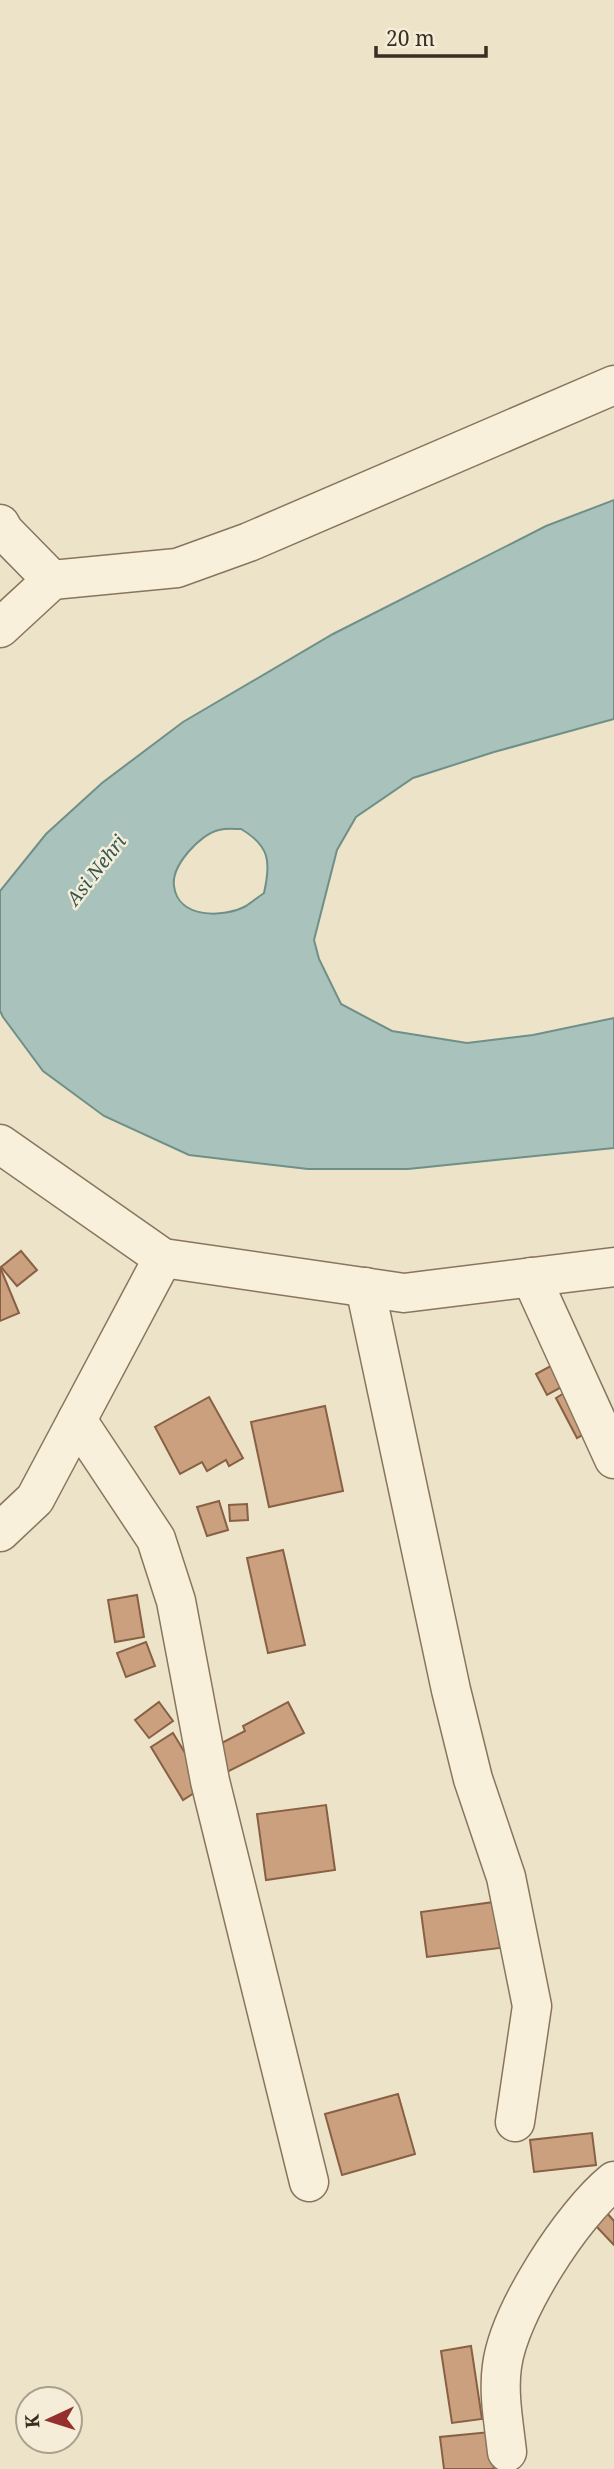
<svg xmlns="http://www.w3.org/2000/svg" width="614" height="2469" viewBox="0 0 614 2469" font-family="'Noto Serif',serif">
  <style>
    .water { fill: #a9c2bb; stroke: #6f9088; stroke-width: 2; fill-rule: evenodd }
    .building { fill: #caa07f; stroke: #886044; stroke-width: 2 }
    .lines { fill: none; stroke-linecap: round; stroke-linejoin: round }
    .minor-casing { stroke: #89755d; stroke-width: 41 }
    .minor { stroke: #f8f0db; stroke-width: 38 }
    .labels { text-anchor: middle; stroke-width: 5; stroke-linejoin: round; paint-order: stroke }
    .water-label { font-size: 19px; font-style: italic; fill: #305957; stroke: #f5edd7 }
  </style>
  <rect width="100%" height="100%" fill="#ede3c8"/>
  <!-- water -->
  <path class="water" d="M614,500v219l-120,33 -81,26 -57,39 -19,33 -23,90 5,19 22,45 51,27 75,12 66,-8 81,-17v130l-206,21h-100l-119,-14 -85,-39 -61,-45 -40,-54 -3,-6v-120l46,-57 56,-51 81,-61 150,-88 213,-108zM241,829c29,17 30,33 23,64 -6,4 -12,9 -18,13 -22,12 -68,13 -72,-20 -3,-20 26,-52 45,-56 7,-2 15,-1 22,-1z"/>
  <!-- building -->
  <g class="building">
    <path d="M21,1251l16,19 -20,16 -16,-19z"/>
    <path d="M0,1267l19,46 -19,8z"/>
    <path d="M558,1362l11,21 -22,12 -11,-21z"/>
    <path d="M574,1387l22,40 -19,11 -21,-40z"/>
    <path d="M209,1397l34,61 -14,8 -3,-6 -19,11 -5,-9 -22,12 -25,-47z"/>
    <path d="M325,1406l18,85 -74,16 -18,-85z"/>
    <path d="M219,1501l9,29 -21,6 -10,-29z"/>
    <path d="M247,1504l1,16 -18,1 -1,-16z"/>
    <path d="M283,1550l22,95 -37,8 -21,-95z"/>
    <path d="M137,1595l7,42 -29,5 -7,-42z"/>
    <path d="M146,1642l9,24 -29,11 -9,-24z"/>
    <path d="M159,1702l14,19 -24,17 -14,-18z"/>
    <path d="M288,1702l16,31 -79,40 -13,-25 33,-17 -2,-5z"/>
    <path d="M173,1733l32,53 -22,14 -32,-53z"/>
    <path d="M326,1805l9,65 -69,10 -9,-66z"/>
    <path d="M494,1902l6,46 -73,9 -6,-45z"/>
    <path d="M398,2094l17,60 -73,21 -17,-61z"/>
    <path d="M592,2133l4,32 -62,7 -4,-32z"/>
    <path d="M607,2213l7,8v24l-19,-20z"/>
    <path d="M471,2346l11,73 -30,4 -11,-72z"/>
    <path d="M490,2432l4,37h-50l-4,-32z"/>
  </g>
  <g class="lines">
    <defs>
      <g id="minor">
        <path d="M0,524l4,7 48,49 -52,48"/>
        <path d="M52,580l125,-12 72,-26 365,-157"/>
        <path d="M0,1144l163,114 241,35 210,-26"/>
        <path d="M531,1277l83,182"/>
        <path d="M365,1287l86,403 22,89 33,98 26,129 -17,116"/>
        <path d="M77,1420l79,119 20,62 34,180 99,401"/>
        <path d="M0,1532l35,-33 128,-241"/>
        <path d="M507,2452c-3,-28 -9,-58 -5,-86 7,-54 70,-151 112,-185"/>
      </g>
    </defs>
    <!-- minor casing -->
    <use href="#minor" class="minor-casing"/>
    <!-- minor -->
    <use href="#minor" class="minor"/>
  </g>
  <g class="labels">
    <!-- water labels -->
    <g class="water-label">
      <text transform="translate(96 870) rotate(-52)" y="7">Asi Nehri</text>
    </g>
  </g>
  <!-- north arrow -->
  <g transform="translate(49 2420) rotate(266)"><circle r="33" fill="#f5edd7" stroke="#aaa08e" stroke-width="2"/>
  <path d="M0-5L12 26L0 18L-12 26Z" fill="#96302f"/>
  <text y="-10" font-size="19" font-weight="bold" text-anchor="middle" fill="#3a2d21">K</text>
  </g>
  <!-- scale -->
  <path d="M376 46v10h110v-10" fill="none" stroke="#3a2d21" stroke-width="3.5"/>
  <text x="386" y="46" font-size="21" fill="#3a2d21" stroke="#f5edd7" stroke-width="5" paint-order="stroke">20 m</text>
</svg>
